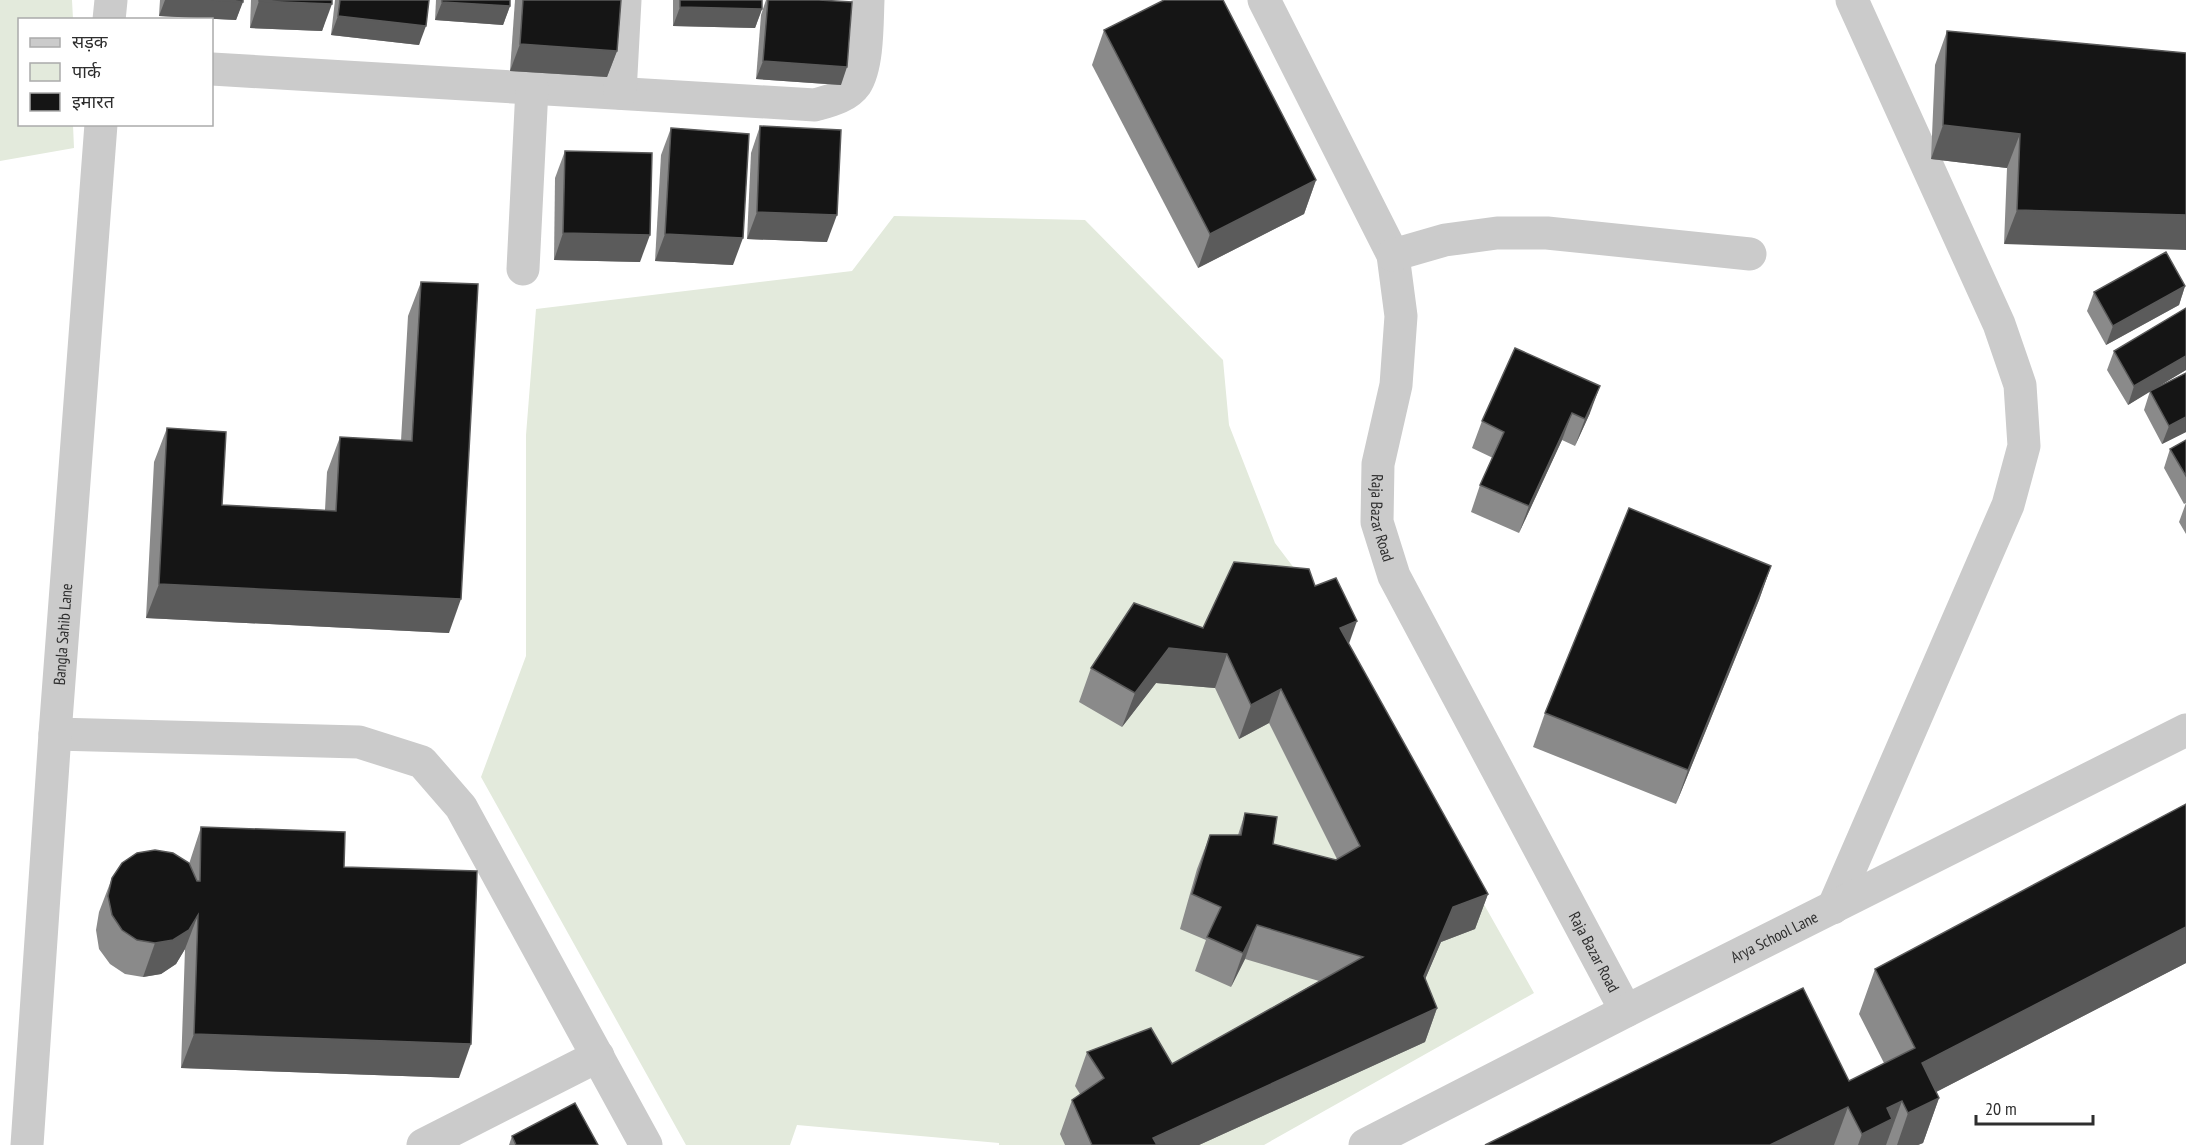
<svg xmlns="http://www.w3.org/2000/svg" width="2186" height="1145" viewBox="0 0 2186 1145" font-family="'PT Sans Narrow','Noto Sans Devanagari',sans-serif">
  <style>
    .green { fill: #e3eadc }
    .lines { fill: none; stroke-linecap: round; stroke-linejoin: round }
    .minor { stroke: #cbcbcb; stroke-width: 33 }
    .wall { fill: #8a8a8a }
    .shaded-wall { fill: #5b5b5b }
    .building { fill: #151515; stroke: #5b5b5b; stroke-width: 1.5 }
    .labels { text-anchor: middle; stroke-width: 6; stroke-linejoin: round; paint-order: stroke }
    .street-label { font-size: 16px; fill: #2e2e2e; stroke: #fff }
  </style>
  <rect width="100%" height="100%" fill="#fff"/>
  <!-- green -->
  <g class="green">
    <path d="M0,0h72l1,19 -53,1v104l53,1 1,23 -74,13z"/>
    <path d="M894,216l191,4 138,140 6,65 46,118 19,25 240,425 -270,152h-265v-2l-202,-18 -7,20h-104l-205,-368 45,-121v-221l10,-126 316,-38z"/>
  </g>
  <g class="lines">
    <!-- minor -->
    <g class="minor">
      <path id="s1" d="M1264,0l129,255 8,61 -5,69 -18,79 -1,58 17,54 232,435"/>
      <path d="M109,20l2,-20"/>
      <path d="M212,69l603,36c14,-4 32,-8 41,-21 12,-18 11,-63 12,-84"/>
      <path d="M620,93l5,-93"/>
      <path d="M1393,255l52,-15 52,-7h50l203,21"/>
      <path d="M523,269l9,-181"/>
      <path d="M55,734l304,8 63,20 39,45 185,338"/>
      <path d="M1833,908l175,-403 16,-59 -4,-61 -21,-61 -147,-324"/>
      <path id="s2" d="M27,1145l28,-411 46,-610"/>
      <path d="M423,1145l175,-89"/>
      <path id="s3" d="M1365,1145l261,-134 560,-281"/>
    </g>
  </g>
  <!-- wall -->
  <g class="wall">
    <path d="M160,0h83l-7,20 -77,-4z"/>
    <path d="M251,0h81l-10,31 -72,-3z"/>
    <path d="M335,0h94l-10,45 -88,-10z"/>
    <path d="M436,0h74v6l-7,19 -68,-5z"/>
    <path d="M515,0h106l-4,51 -10,26 -97,-6z"/>
    <path d="M673,0h89v9l-7,19 -82,-2z"/>
    <path d="M766,0h53l22,85 -85,-6 5,-64z"/>
    <path d="M1104,30l212,150 -12,34 -106,54 -106,-203z"/>
    <path d="M1947,31l239,22 -182,191 3,-76 -76,-9 4,-94z"/>
    <path d="M760,126l67,116 -80,-3 4,-86z"/>
    <path d="M671,128l62,137 -78,-4 6,-106z"/>
    <path d="M565,151l75,111 -86,-2 1,-82z"/>
    <path d="M421,282l28,351 -303,-15 8,-156 13,-34 55,77 103,5 2,-38 13,-35 61,4 7,-125z"/>
    <path d="M2185,286l-6,19 -73,40 -19,-34 7,-19z"/>
    <path d="M2186,308v62l-34,20 34,-17v59l-24,12 -18,-34 6,-19 -22,14 -21,-35 7,-19z"/>
    <path d="M1515,348l75,65 -15,33 -13,-6 -43,93 -48,-21 9,-27 13,-27 -21,-10 10,-27z"/>
    <path d="M2186,440v94l-7,-12 7,-19 -2,1 -20,-36 6,-19z"/>
    <path d="M1771,566l-12,34 -83,204 -143,-57 12,-34z"/>
    <path d="M1315,586l33,58 140,250 -13,35 -34,13 -16,37 12,29 -12,34 -226,103h-134l-5,-11 12,-34 8,-6 -5,-8 12,-34 85,12 147,-83 -74,-22 -14,28 -36,-16 11,-31 -26,-11 17,-60 13,-34h28l7,-22 28,31 63,16 1,-1 -68,-136 -30,16 -24,-51 -59,-5 -34,44 -43,-25 12,-34 112,-40z"/>
    <path d="M2186,804v159l-250,129 3,6 -16,45 -5,2h-433l364,-64 35,-18 -25,-49 16,-45z"/>
    <path d="M201,827l143,40 115,211 -278,-10 4,-119 -9,15 -15,10 -18,3 -18,-3 -15,-10 -11,-15 -3,-19 3,-18 13,-34 77,-14z"/>
    <path d="M512,1136l86,9h-89z"/>
  </g>
  <!-- shaded-wall -->
  <g class="shaded-wall">
    <path d="M165,0h46l32,2 -7,18 -77,-4z"/>
    <path d="M259,1l73,3 -10,27 -72,-3z"/>
    <path d="M442,2l68,4 -7,19 -68,-5z"/>
    <path d="M680,7l82,2 -7,19 -82,-2z"/>
    <path d="M338,16l88,10 -7,19 -88,-10z"/>
    <path d="M520,44l97,7 -10,26 -97,-6z"/>
    <path d="M763,61l84,6 -6,18 -85,-6z"/>
    <path d="M1943,125l77,9 -13,34 -76,-9z"/>
    <path d="M1316,180l-12,34 -106,54 12,-34z"/>
    <path d="M2017,210l169,5v35l-182,-6z"/>
    <path d="M757,212l80,3 -10,27 -80,-3z"/>
    <path d="M563,233l87,2 -10,27 -86,-2z"/>
    <path d="M665,234l78,4 -10,27 -78,-4z"/>
    <path d="M2185,286l-6,19 -73,40 7,-19z"/>
    <path d="M2186,356v14l-58,35 6,-19z"/>
    <path d="M1600,386l-10,27 -15,33 10,-27z"/>
    <path d="M1572,413l-10,27 -43,93 10,-27z"/>
    <path d="M2186,417v15l-24,12 7,-18z"/>
    <path d="M1771,566l-12,34 -83,204 12,-34z"/>
    <path d="M159,584l302,15 -12,34 -303,-15z"/>
    <path d="M1357,621l-12,34 -5,-27z"/>
    <path d="M1169,648l58,6 -12,34 -59,-5 -34,44 13,-34z"/>
    <path d="M1281,689l-12,34 -30,16 12,-34z"/>
    <path d="M1488,894l-13,35 -34,13 -29,68 12,-34 29,-69z"/>
    <path d="M198,915l-13,34 -9,15 -15,10 -18,3 12,-34z"/>
    <path d="M1257,925l-12,34 -14,28 12,-34z"/>
    <path d="M2186,927v36l-281,145 17,-45z"/>
    <path d="M1437,1008l-12,34 -226,103h-49l3,-7z"/>
    <path d="M194,1034l277,10 -12,34 -278,-10z"/>
    <path d="M1939,1098l-16,45 -5,2h-21l11,-32z"/>
    <path d="M1902,1101l-16,44h-28l4,-11 25,-26z"/>
    <path d="M1848,1107l-14,38h-64z"/>
  </g>
  <!-- building -->
  <g class="building">
    <path d="M211,0h32v2z"/>
    <path d="M259,0h73v4l-73,-3z"/>
    <path d="M340,0h89l-3,26 -88,-10z"/>
    <path d="M442,0h68v6l-68,-4z"/>
    <path d="M523,0h98l-4,51 -97,-7z"/>
    <path d="M680,0h82v9l-82,-2z"/>
    <path d="M768,0h51l33,2 -5,65 -84,-6z"/>
    <path d="M1164,0h59l93,180 -106,54 -106,-204z"/>
    <path d="M1947,31l239,22v162l-169,-5 3,-76 -77,-9z"/>
    <path d="M760,126l81,4 -4,85 -80,-3z"/>
    <path d="M671,128l78,6 -6,104 -78,-4z"/>
    <path d="M565,151l87,2 -2,82 -87,-2z"/>
    <path d="M2166,252l19,34 -72,40 -19,-34z"/>
    <path d="M421,282l57,2 -17,315 -302,-15 8,-156 59,4 -4,73 114,6 4,-74 72,4z"/>
    <path d="M2186,308v48l-52,30 -20,-35z"/>
    <path d="M1515,348l85,38 -15,33 -13,-6 -43,93 -49,-21 24,-53 -22,-11z"/>
    <path d="M2186,373v44l-17,9 -19,-35z"/>
    <path d="M2186,440v36l-16,-27z"/>
    <path d="M1629,508l142,58 -83,204 -143,-57z"/>
    <path d="M1234,562l75,7 6,17 21,-8 21,43 -17,7 148,266 -35,13 -29,69 13,32 -284,130 4,7h-65l-20,-45 32,-22 -17,-26 64,-24 21,36 191,-107 -106,-32 -14,28 -36,-16 14,-30 -29,-13 18,-59h31l4,-22 32,4 -4,27 63,16 24,-14 -79,-157 -30,16 -24,-51 -58,-6 -34,45 -44,-25 43,-65 69,25z"/>
    <path d="M2186,804v123l-264,136 17,35 -31,15 -6,-12 -15,7 5,11 -30,15 -14,-27 -78,38h-285l318,-157 46,93 66,-33 -40,-79z"/>
    <path d="M201,827l144,5 -1,35 133,4 -6,173 -277,-10 4,-119 -9,15 -16,10 -18,3 -18,-3 -15,-10 -10,-15 -4,-19 4,-18 10,-15 15,-10 18,-3 18,3 16,10 8,18h3z"/>
    <path d="M575,1103l23,42h-82l-4,-9z"/>
  </g>
  <g class="labels">
    <!-- street labels -->
    <g class="street-label">
      <text dy="6" stroke="none"><textPath href="#s1" startOffset="552">Raja Bazar Road</textPath></text>
      <text dy="6" stroke="none"><textPath href="#s2" startOffset="512">Bangla Sahib Lane</textPath></text>
      <text dy="6" stroke="none"><textPath href="#s3" startOffset="459">Arya School Lane</textPath></text>
      <text dy="6" stroke="none"><textPath href="#s1" startOffset="1038">Raja Bazar Road</textPath></text>
    </g>
  </g>
  <!-- legend -->
  <rect x="18" y="18" width="195" height="108" fill="#ffffff" stroke="#ababab" stroke-width="1.5"/>
  <rect x="30" y="38" width="30" height="9" fill="#cbcbcb" stroke="#ababab" stroke-width="1.5"/>
  <text x="72" y="48" font-size="18" fill="#2e2e2e">सड़क</text>
  <rect x="30" y="63" width="30" height="18" fill="#e3eadc" stroke="#ababab" stroke-width="1.5"/>
  <text x="72" y="78" font-size="18" fill="#2e2e2e">पार्क</text>
  <rect x="30" y="93" width="30" height="18" fill="#151515" stroke="#ababab" stroke-width="1.5"/>
  <text x="72" y="108" font-size="18" fill="#2e2e2e">इमारत</text>
  <!-- scale -->
  <path d="M1976 1115v9h117v-9" fill="none" stroke="#2e2e2e" stroke-width="3"/>
  <text x="1985" y="1115" font-size="18" fill="#2e2e2e" stroke="#ffffff" stroke-width="4.5" paint-order="stroke">20 m</text>
</svg>
